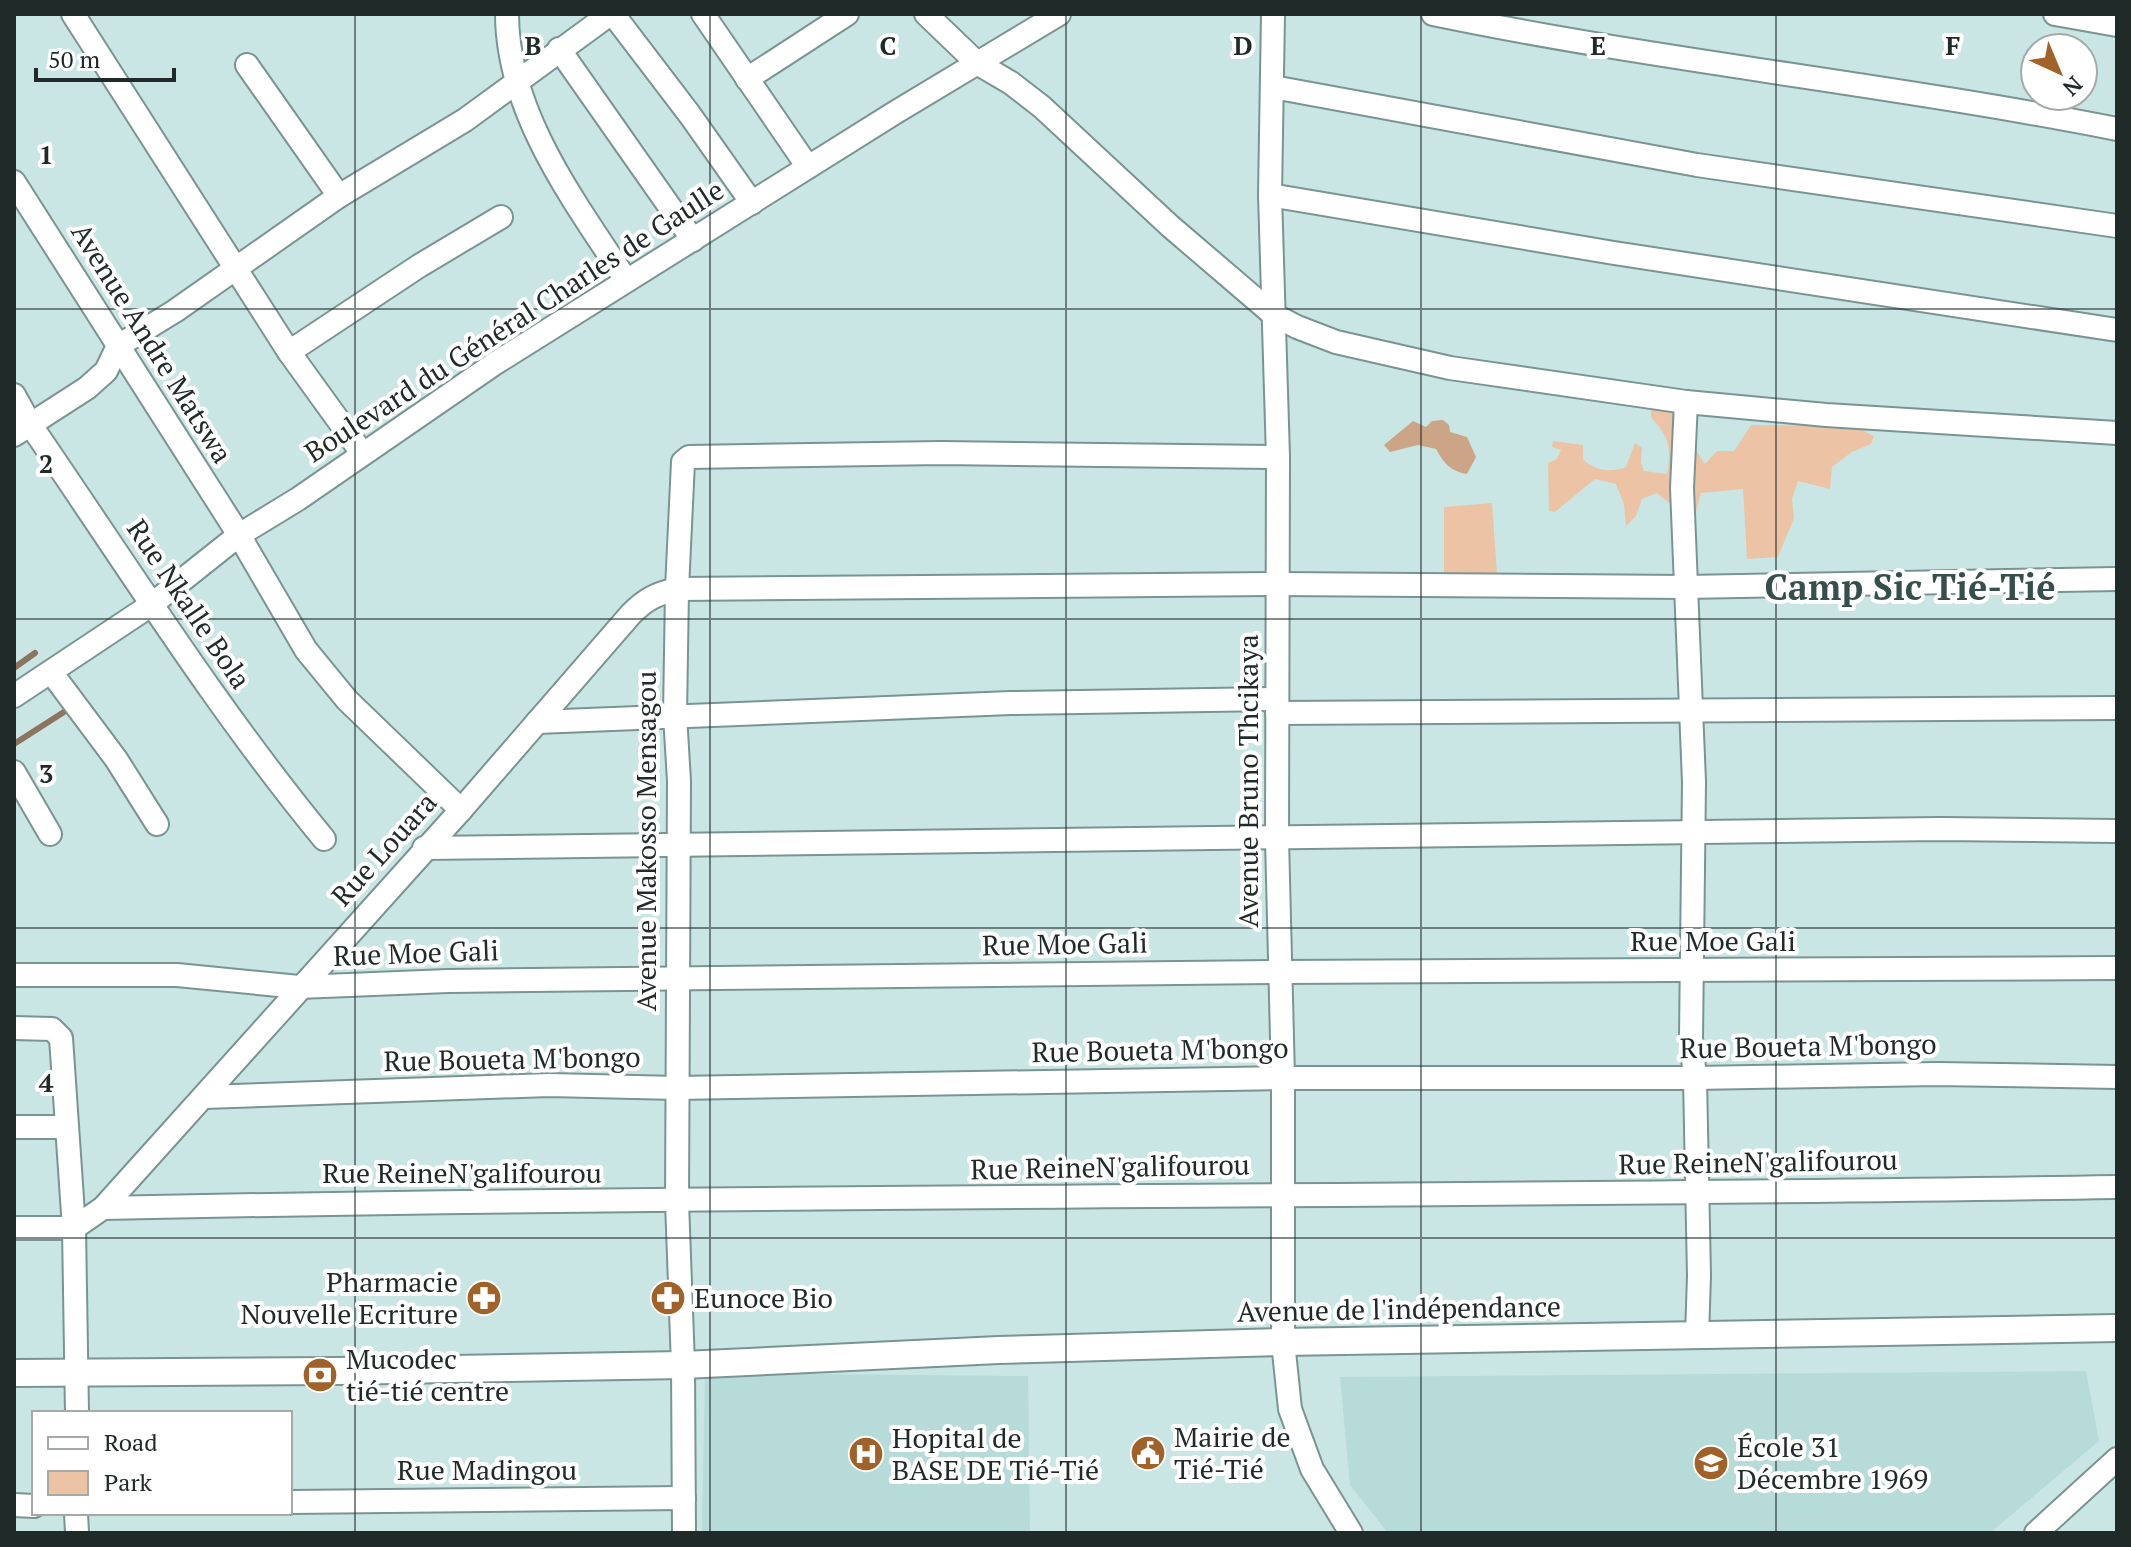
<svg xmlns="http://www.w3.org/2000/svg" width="2131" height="1547" viewBox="0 0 2131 1547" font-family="'PT Serif',serif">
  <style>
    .built { fill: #b6dbd8 }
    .green { fill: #ecc4a5 }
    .forest { fill: #cca486 }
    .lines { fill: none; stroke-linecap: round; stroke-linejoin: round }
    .stream { stroke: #8c745e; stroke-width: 6 }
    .minor-casing { stroke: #7a9493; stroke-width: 26 }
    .tertiary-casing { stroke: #7a9493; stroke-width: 30 }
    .minor { stroke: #fff; stroke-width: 22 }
    .tertiary { stroke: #fff; stroke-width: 26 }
    .grid { fill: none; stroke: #1f2a29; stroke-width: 2; stroke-opacity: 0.55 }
    .labels { text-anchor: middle; stroke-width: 8; stroke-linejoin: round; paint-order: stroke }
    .street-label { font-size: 28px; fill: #1f2a29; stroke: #fff }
    .poi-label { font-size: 28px; fill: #1f2a29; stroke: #fff; text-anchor: start }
    .district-label { font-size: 36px; font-weight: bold; fill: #364f4d; stroke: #fff }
    .grid-label { font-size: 26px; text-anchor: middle; font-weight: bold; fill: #1f2a29; stroke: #fff; stroke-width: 8; stroke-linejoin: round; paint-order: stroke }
  </style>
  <rect width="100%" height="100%" fill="#c9e6e4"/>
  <!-- built -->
  <g class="built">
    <path d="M2086,1371l13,70 -109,92h-602l-38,-48 -10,-108z"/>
    <path d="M705,1373l323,3 2,157h-328z"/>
  </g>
  <!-- green -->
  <g class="green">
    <path d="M1683,405l-10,101 -16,-13 -15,6 -6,17 -10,10 -2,-22 -8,-20 -21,-5 -40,33 -6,-1 -1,-48 9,-4 4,-9 -9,-3 1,-6 30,4v14c11,12 28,14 43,8l9,-24 7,5 -1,15 3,8 23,3c5,-27 2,-37 -16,-57v-11z"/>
    <path d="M1751,425l103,1 20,10 -3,8 -19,8 -20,15 -2,22 -32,-8 -6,18 2,19 -16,39 -31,2 -4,-70 -42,4 -5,19 -7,4 3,-72 13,20 12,-13h17z"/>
    <path d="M1492,503l5,70 -53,1v-67z"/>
  </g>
  <!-- forest -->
  <path class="forest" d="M1443,420l6,5 1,7 17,5 9,20 -9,17c-17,-3 -23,-11 -31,-25l-18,-4 -28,7 -6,-7 29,-24 13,6 6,-6z"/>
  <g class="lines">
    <!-- stream -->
    <g class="stream">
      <path d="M14,668l21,-15"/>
      <path d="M14,744l53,-34"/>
    </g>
    <defs>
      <g id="minor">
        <path d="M73,14l216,338 73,101"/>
        <path d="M507,14c0,98 67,187 119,266"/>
        <path d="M613,14l77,101 62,88"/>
        <path d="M703,14l105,153"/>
        <path d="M926,14l51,49 34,20 31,24 128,119 104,89 23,12 39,15 114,26 236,34 140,13 291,18"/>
        <path d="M1273,14l-3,181 8,262 -1,382 6,239v264l7,67 22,60 39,64"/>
        <path d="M1433,14c226,47 457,70 684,115"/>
        <path d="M2055,14l62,11"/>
        <path d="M559,49l134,191"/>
        <path d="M247,65l92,131"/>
        <path d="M747,79l100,-65"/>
        <path d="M1273,87l424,78 420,61"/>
        <path d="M14,182l225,353 67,115 41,50 114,110"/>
        <path d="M1270,195l344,58 503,77"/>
        <path d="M289,352l130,-86 82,-49"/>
        <path d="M14,395l16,29c96,140 186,284 294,415"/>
        <path d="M1686,402l-4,86 12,294 -3,256 4,40 4,198 -2,60"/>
        <path d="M14,435l73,-47 19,-17 12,-25 57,-35 164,-115 126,-76 145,-106"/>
        <path d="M51,672l65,87 41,65"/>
        <path d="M14,696l137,-91 88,-70 59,-36 196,-135 402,-252 163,-98"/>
        <path d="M1277,713l840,-5"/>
        <path d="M537,722l474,-19 266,-4"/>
        <path d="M14,772l36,62"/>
        <path d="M424,848l1516,-19 177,2"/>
        <path d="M14,975h163l122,12 149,-6 832,-9 837,-4"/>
        <path d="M14,1028l38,1 9,9 13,190 3,185"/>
        <path d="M204,1097l345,-12 128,3 606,-10h412l242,-4 180,3"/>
        <path d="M14,1127h52"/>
        <path d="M103,1208c671,-14 1343,-10 2014,-21"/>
        <path d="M14,1228h60"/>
        <path d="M74,1228l29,-20 358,-398 170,-196c15,-15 25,-20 46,-25l599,-5 410,3 431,-8"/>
        <path d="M290,1502l394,-4"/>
        <path d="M14,1505l20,1"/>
        <path d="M76,1513l1,20"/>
        <path d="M684,1533l-1,-168 -6,-163 2,-421 -4,-66 2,-126 6,-127 6,-5 252,-4 337,4"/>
        <path d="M2036,1533l81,-74"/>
      </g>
      <path id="tertiary" d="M14,1373l322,-2 347,-6 316,-15 284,-8 834,-14"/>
    </defs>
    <!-- minor casing -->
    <use href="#minor" class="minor-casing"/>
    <!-- tertiary casing -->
    <use href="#tertiary" class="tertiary-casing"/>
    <!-- minor -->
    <use href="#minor" class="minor"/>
    <!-- tertiary -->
    <use href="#tertiary" class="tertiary"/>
  </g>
  <!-- grid -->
  <path class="grid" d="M355,14v1519M710,14v1519M1066,14v1519M1421,14v1519M1776,14v1519M14,309h2103M14,619h2103M14,928h2103M14,1238h2103"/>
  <!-- icons -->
  <defs>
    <symbol id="pharmacy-disc" viewBox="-11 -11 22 22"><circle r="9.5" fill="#a16229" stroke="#fff"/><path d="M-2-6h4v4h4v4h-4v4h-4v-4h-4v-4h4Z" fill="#fff"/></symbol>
    <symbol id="bank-disc" viewBox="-11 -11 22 22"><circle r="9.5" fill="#a16229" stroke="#fff"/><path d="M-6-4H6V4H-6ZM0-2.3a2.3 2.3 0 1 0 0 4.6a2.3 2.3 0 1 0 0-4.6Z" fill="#fff"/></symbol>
    <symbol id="civic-disc" viewBox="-11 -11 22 22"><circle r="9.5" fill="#a16229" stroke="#fff"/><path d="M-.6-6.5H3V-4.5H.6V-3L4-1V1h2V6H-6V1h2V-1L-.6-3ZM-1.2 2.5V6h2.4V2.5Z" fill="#fff"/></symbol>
    <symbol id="hospital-disc" viewBox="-11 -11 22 22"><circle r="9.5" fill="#a16229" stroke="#fff"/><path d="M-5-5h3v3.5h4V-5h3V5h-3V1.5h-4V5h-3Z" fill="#fff"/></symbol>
    <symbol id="school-disc" viewBox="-11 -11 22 22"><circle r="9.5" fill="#a16229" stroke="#fff"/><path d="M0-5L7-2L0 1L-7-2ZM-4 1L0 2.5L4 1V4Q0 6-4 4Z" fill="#fff"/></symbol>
  </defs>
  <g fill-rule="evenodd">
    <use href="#pharmacy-disc" x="464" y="1278" width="40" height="40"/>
    <use href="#pharmacy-disc" x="648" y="1278" width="40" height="40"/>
    <use href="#bank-disc" x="300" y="1355" width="40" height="40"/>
    <use href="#civic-disc" x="1128" y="1433" width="40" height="40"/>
    <use href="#hospital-disc" x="846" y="1434" width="40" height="40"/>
    <use href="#school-disc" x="1691" y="1443" width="40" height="40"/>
  </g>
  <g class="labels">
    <!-- street labels -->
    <g class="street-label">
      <text transform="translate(514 321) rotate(-33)" y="10">Boulevard du Général Charles de Gaulle</text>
      <text transform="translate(152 343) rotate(58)" y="10">Avenue Andre Matswa</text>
      <text transform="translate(189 604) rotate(56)" y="10">Rue Nkalle Bola</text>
      <text transform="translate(1248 781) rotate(-90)" y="10">Avenue Bruno Thcikaya</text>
      <text transform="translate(646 841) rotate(-90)" y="10">Avenue Makosso Mensagou</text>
      <text transform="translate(384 849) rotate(-48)" y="10">Rue Louara</text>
      <text x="1713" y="951">Rue Moe Gali</text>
      <text transform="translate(1065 944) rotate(-1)" y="10">Rue Moe Gali</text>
      <text transform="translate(416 953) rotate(-2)" y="10">Rue Moe Gali</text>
      <text transform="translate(1808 1046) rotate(-1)" y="10">Rue Boueta M'bongo</text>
      <text transform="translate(1160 1050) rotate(-1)" y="10">Rue Boueta M'bongo</text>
      <text transform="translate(512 1059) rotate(-1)" y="10">Rue Boueta M'bongo</text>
      <text transform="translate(1758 1162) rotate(-1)" y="10">Rue ReineN'galifourou</text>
      <text transform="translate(1110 1167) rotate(-1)" y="10">Rue ReineN'galifourou</text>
      <text x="462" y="1183">Rue ReineN'galifourou</text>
      <text transform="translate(1399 1309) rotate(-1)" y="10">Avenue de l'indépendance</text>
      <text x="487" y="1480">Rue Madingou</text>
    </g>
    <!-- poi labels -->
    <g class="poi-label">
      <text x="458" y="1292" text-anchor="end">Pharmacie<tspan x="458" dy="32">Nouvelle Ecriture</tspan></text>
      <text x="694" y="1308">Eunoce Bio</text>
      <text x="346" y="1369">Mucodec<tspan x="346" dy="32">tié-tié centre</tspan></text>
      <text x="1174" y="1447">Mairie de<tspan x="1174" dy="32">Tié-Tié</tspan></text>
      <text x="892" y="1448">Hopital de<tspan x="892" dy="32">BASE DE Tié-Tié</tspan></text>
      <text x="1737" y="1457">École 31<tspan x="1737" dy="32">Décembre 1969</tspan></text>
    </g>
    <!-- district labels -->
    <g class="district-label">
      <text x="1910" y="600">Camp Sic Tié-Tié</text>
    </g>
  </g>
  <g class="grid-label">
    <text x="533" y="55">B</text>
    <text x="888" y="55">C</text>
    <text x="1243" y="55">D</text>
    <text x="1598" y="55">E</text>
    <text x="1953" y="55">F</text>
    <text x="46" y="164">1</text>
    <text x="46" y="473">2</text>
    <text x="46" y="783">3</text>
    <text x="46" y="1092">4</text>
  </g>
  <!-- border -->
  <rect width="2131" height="1547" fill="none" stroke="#1f2a29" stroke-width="32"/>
  <!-- legend -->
  <rect x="32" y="1411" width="260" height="104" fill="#ffffff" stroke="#a5aaa9" stroke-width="2"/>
  <rect x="48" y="1437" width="40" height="12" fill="#ffffff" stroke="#a5aaa9" stroke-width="2"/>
  <text x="104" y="1451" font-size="24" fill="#1f2a29">Road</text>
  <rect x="48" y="1471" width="40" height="24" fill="#ecc4a5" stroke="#a5aaa9" stroke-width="2"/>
  <text x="104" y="1491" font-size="24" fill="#1f2a29">Park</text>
  <!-- north arrow -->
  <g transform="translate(2059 72) rotate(136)"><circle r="38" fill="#ffffff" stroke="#a5aaa9" stroke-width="2"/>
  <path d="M0-6L14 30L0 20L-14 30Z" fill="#a16229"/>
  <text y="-12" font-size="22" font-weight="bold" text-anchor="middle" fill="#1f2a29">N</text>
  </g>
  <!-- scale -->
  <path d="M36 68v12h138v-12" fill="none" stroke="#1f2a29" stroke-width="4"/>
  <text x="48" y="68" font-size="24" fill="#1f2a29" stroke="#ffffff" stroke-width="6" paint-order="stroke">50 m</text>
</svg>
